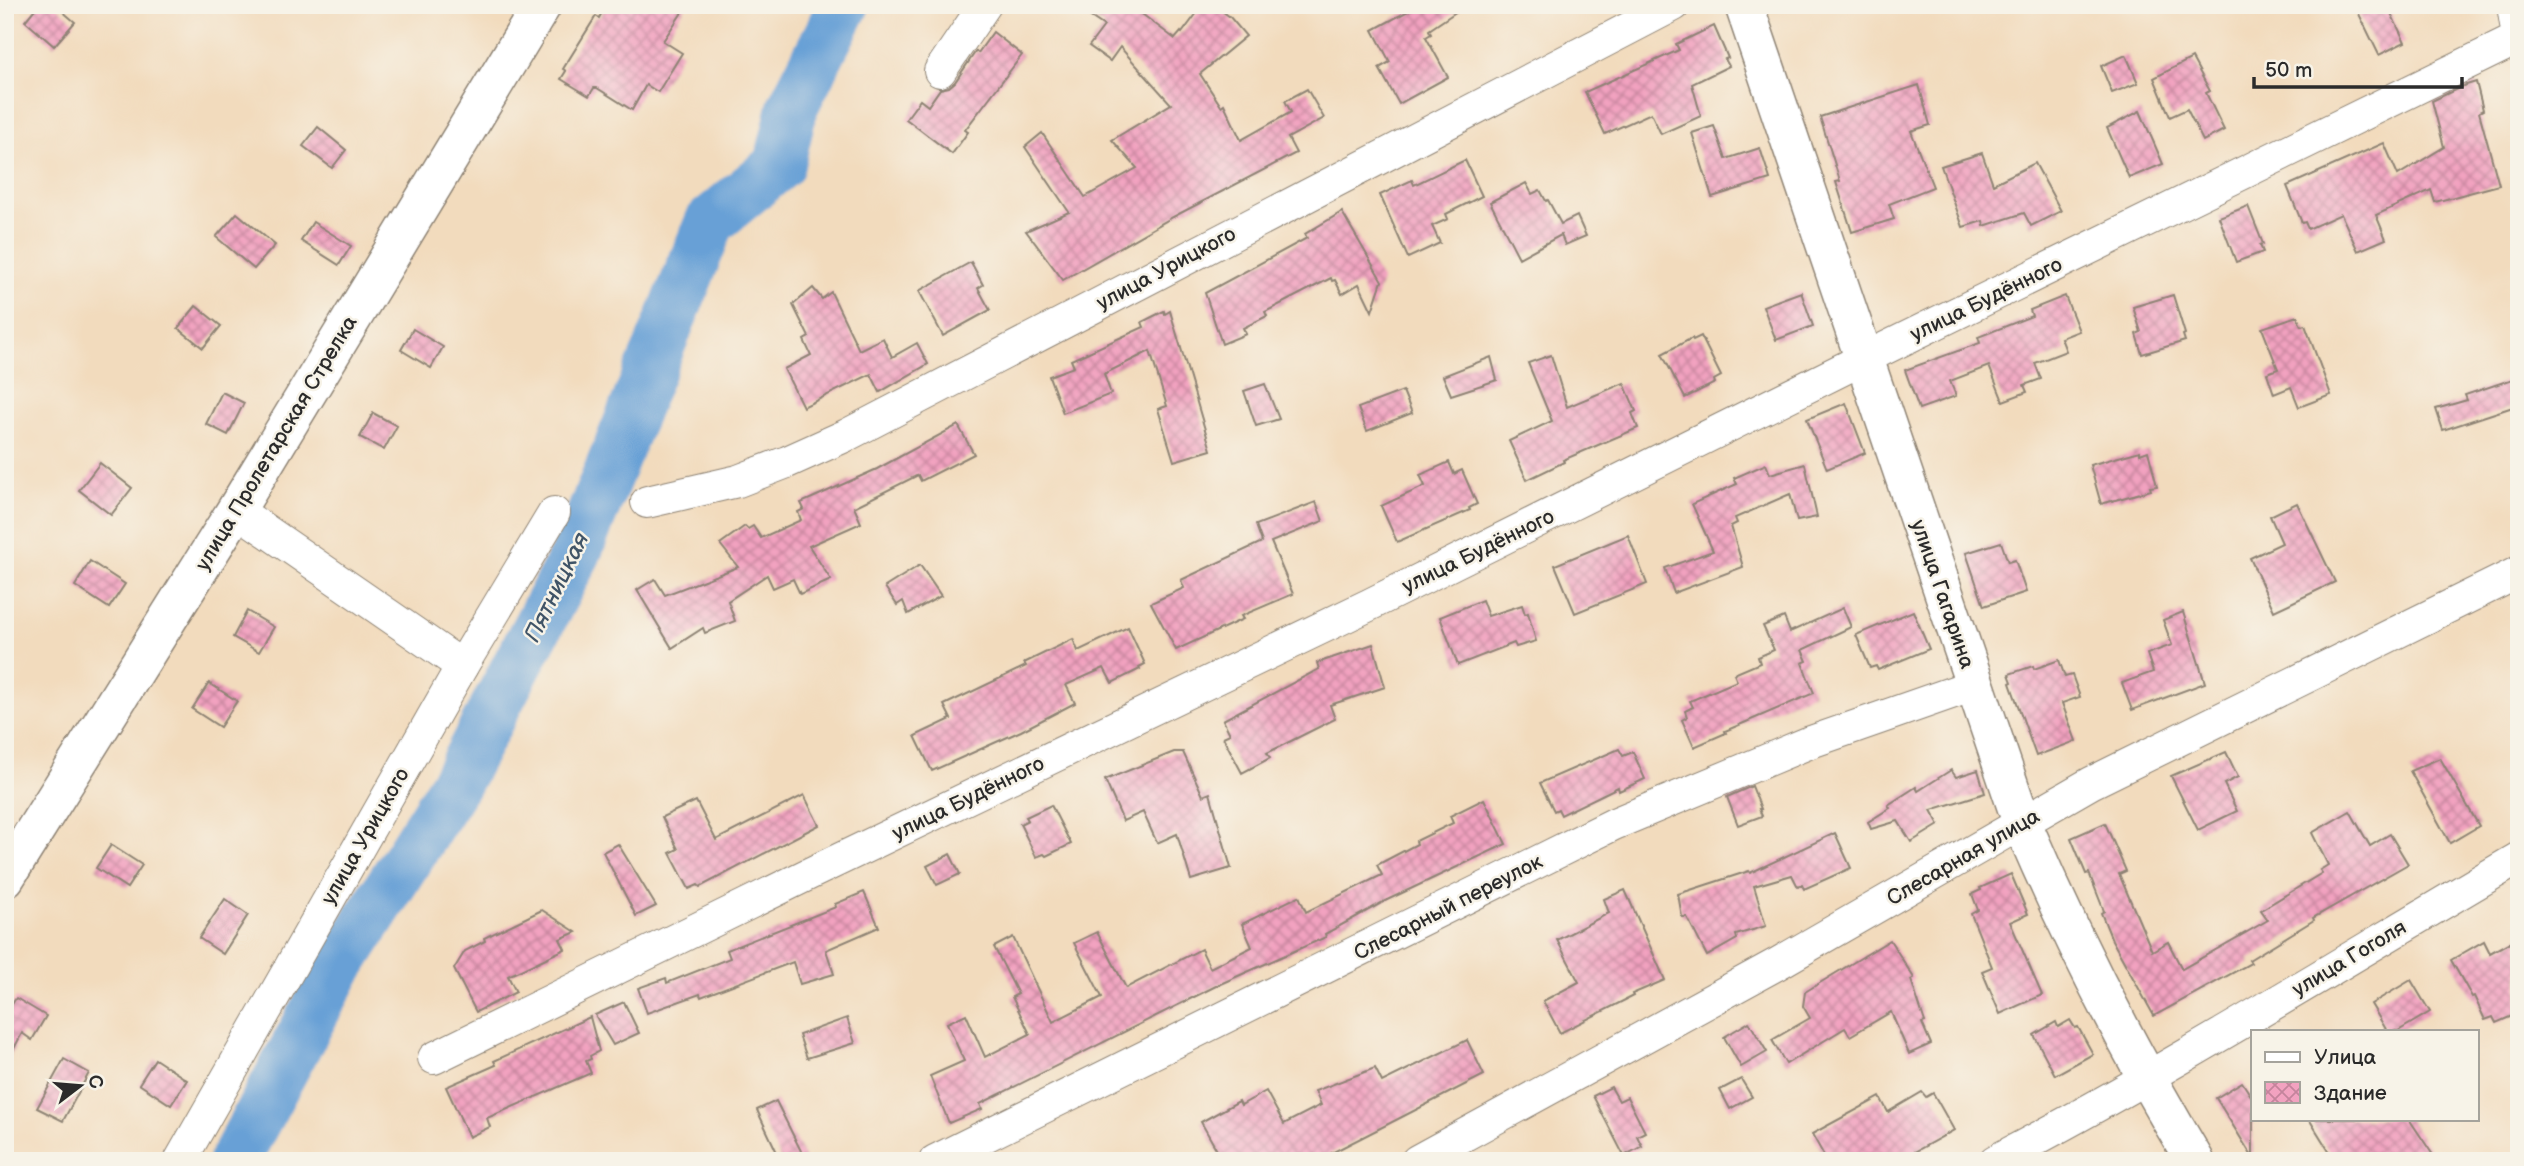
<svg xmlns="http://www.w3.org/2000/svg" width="2524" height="1166" viewBox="0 0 2524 1166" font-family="'Balsamiq Sans',sans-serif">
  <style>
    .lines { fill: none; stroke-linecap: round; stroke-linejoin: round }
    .river { stroke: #67a0d6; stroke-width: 51 }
    .building { fill: url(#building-cross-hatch) }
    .minor-casing { stroke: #8e8374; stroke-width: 34 }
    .tertiary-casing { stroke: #8e8374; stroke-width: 41 }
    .secondary-casing { stroke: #8e8374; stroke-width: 41 }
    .minor { stroke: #fff; stroke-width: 32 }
    .tertiary { stroke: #fff; stroke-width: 38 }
    .secondary { stroke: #fff; stroke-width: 38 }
    .labels { text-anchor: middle; stroke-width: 5; stroke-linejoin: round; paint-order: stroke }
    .street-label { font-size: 21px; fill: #2b2b2b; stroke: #f7f3e8 }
    .water-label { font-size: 23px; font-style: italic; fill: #405467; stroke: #f7f3e8 }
  </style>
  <defs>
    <pattern id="building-cross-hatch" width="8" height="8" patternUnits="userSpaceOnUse" patternTransform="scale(1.75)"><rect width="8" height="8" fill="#f2a2c0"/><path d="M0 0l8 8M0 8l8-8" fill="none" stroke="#c4849c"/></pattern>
  </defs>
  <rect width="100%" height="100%" fill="#f7f3e8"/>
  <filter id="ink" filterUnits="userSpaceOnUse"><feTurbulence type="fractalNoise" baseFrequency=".0143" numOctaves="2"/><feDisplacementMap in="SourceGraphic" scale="14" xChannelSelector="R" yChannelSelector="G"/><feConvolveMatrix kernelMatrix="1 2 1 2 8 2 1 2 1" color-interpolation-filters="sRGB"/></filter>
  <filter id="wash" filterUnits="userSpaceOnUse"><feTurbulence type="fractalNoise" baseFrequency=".00686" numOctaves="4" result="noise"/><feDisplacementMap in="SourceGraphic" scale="28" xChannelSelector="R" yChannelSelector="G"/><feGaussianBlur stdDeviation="1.57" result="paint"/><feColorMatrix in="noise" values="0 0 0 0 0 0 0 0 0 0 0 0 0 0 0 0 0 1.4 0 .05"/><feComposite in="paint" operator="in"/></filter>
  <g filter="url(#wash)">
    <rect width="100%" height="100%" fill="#f2dbbd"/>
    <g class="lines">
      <!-- river -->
      <path class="river" d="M234,1161l104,-193 118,-186 120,-229 134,-331 69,-57 14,-59 51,-101"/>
    </g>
    <g id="blocks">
      <!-- building -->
      <g class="building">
        <path d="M38,5h17l20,17 -21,24 -29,-25z"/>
        <path d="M606,5h81l-24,36 19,12 -24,39 -12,-7 -14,25 -35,-22h-3l-5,8 -28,-17 5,-8 -3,-2 33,-53 3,2z"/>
        <path d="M1073,5h57l45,34 6,-7 1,1 21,-28h11l16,12 16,19 -46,38 21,32 3,-2 17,36 50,-28 -6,-11 22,-12 17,29 -36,20 8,15 -123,64 -110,63 -37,-49 43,-19 -44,-65 17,-14 43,64 52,-29 -25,-28 59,-36 -51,-57 -10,14 -21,-15 15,-20z"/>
        <path d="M1419,5h47l-37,25 2,4 -5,3 22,40 -49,27 -20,-36 11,-6 -17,-32z"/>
        <path d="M2372,5h15l18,37 -26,13 -21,-43z"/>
        <path d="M1714,26l14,32 -3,1 4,7 -37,18 9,32 -40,18 -10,-21 -46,21 -20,-42 94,-42 -3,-6z"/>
        <path d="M993,32l29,23 -57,75 3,2 -16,22 -46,-35 14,-19 8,6 12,-17 9,-2 6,-5 21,-31 2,2z"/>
        <path d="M2126,55l12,28 -26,10 -11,-27z"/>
        <path d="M2192,58l18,33 -4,2 18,37 -21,11 -16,-32 -17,8 -16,-39z"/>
        <path d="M2476,82l7,28 -4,2 20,73 -64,17 -4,-12 -55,25 10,24 -28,12 -17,-37 -33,15 -3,-7 -3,1 -15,-37 97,-43 14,32 46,-28 -12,-46 31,-15z"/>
        <path d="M1919,85l11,40 -19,6 22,56 -44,17 5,15 -42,13 -16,-50 4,-1 -20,-64z"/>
        <path d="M2140,111l23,53 -34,14 -22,-50z"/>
        <path d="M1714,126l12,33 34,-11 10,31 -58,18 -20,-64z"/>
        <path d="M318,127l28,23 -14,18 -29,-22z"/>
        <path d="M1982,153l11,31 42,-21 26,48 -30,15 -7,-13 -40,13 -1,-5 -20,6 -22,-61z"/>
        <path d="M1465,160l17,36 -36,18 2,5 -16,7 8,17 -32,15 -28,-63 32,-15 2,5z"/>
        <path d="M1526,183l6,11 8,-4 6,11 2,-1 13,24 16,-8 9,20 -21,9 -4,-10 -42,23 -29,-56z"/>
        <path d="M2248,206l15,38 -3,1 3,7 -27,10 -17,-45z"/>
        <path d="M1342,212l40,69 -10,30 -13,-27 -17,10 -7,-14 -3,1 -1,-3 -66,34 2,4 -24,12 3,6 -24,10 -17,-51 102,-55 -2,-4z"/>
        <path d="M237,213l38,32 -21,24 -38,-32z"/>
        <path d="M313,222l38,24 -12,19 -38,-24z"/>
        <path d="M971,262l12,23 -5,3 12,22 -47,26 -24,-45z"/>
        <path d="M813,288l9,11 9,-7 28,58 24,-12 9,19 25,-14 11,21 -48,28 -9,-18 -68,33 -19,-38 27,-14 -7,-15 5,-3 -16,-32z"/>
        <path d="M1801,292l12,34 -37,14 -13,-34z"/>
        <path d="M2173,295l12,39 -2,1 2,6 -43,13 -6,-20 5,-2 -8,-25z"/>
        <path d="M2065,296l14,35 -18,7 5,13 -31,12 6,16 -17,6 3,7 -24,9 -14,-35 -39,15 6,15 -37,13 -14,-39 75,-27 -2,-6 54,-21 -2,-6z"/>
        <path d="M196,306l25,20 -18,22 -25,-20z"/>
        <path d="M1164,311l1,3 5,-3 41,139 -37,11 -16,-52 9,-3 -17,-55 -46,23 7,20 -48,19 -14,-37 25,-9 -3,-7 73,-33 -2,-5z"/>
        <path d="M2297,316l4,10 4,-1 26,70 -32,12 -8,-20 -17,7 -7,-21 11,-4 -16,-41z"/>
        <path d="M413,329l30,18 -12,21 -30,-18z"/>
        <path d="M1701,336l20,40 -7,4 1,3 -30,15 -23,-44 30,-16 1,2z"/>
        <path d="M1551,355l16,52 57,-24 12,28 -4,2 6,15 -75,32 1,2 -37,18 -18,-39 43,-20 -24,-58z"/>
        <path d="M1491,357l6,23 -46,15 -8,-19z"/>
        <path d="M2519,377v28l-76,25 -7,-21 31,-9 -2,-5z"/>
        <path d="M1265,384l14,35 -23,7 -12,-35z"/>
        <path d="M1403,391l9,22 -45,18 -9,-23z"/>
        <path d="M222,392l22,11 -16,32 -22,-11z"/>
        <path d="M1846,403l19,50 -38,16 -20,-50z"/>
        <path d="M373,413l24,13 -13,24 -24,-13z"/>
        <path d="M958,425l16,29 -53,27 -3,-6 -64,32 7,16 -52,23 22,34 -31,14 -7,-15 -20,9 -6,-13 -39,26 7,20 -30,12 -2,-5 -31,20 -35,-58 18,-11 10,16 73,-28 -18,-23 25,-18 3,3 5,-3 8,12 40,-18 -3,-8 6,-3 -3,-6 76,-34z"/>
        <path d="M2140,451v3l8,-3 9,35 -7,1 1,3 -50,14 -11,-39z"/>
        <path d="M1449,462l5,12 8,-4 15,34 -8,4 1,2 -73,32 -16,-36 44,-20 -5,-11z"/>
        <path d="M100,463l32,25 -21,27 -32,-25z"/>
        <path d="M1766,464l4,10 35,-10 12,53 -20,4 -7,-27 -55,24 2,5 -6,3 12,41 -69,26 -9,-25 48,-17 -21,-47 45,-20 -3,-6z"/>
        <path d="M1316,502l7,19 -52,21 22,52 -52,22 2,3 -67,31 -25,-47 33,-15 -3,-8 81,-38 -6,-17z"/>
        <path d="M2297,503l38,79 -61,29 -24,-53 32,-15 -12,-27z"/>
        <path d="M1628,535l19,49 -72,29 -20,-48z"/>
        <path d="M2001,542l7,20 7,-2 11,32 -42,14 -18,-53z"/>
        <path d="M90,561l35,23 -16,24 -34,-22z"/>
        <path d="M920,565l21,31 -33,18 -5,-13 -6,4 -12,-18z"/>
        <path d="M1482,600l6,16 34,-11 3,9 3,-1 8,28 -20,6 -2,-4 -56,22 -18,-48z"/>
        <path d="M1843,608l8,19 -49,23 5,11 -5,2 12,30 -89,38 1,2 -32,14 -12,-27 5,-3 -2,-6 8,-4 -3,-6 47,-20 -3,-7 26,-11 -2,-6 16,-7 -11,-24 21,-9 6,15z"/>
        <path d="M247,611l27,16 -15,25 -26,-15z"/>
        <path d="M1913,611l16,38 -51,21 -2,-4 -6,2 -14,-33z"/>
        <path d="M2183,612l22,71 -73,27 -10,-27 31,-11 -6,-18 25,-9 -9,-25z"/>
        <path d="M1128,627l17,37 -6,3 1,2 -28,14 -8,-15 -38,17 9,18 -54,28 -89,40 -17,-35 36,-17 -7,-14 82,-39 -2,-3 49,-24 5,12z"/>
        <path d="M1373,644l12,43 -55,18 5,14 -68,34 3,5 -28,15 -19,-36 7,-3 -7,-14 96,-51 -2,-6z"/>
        <path d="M2059,660l6,17 7,-2 8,22 -18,6 14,38 -40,15 -26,-73 2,-1 -3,-8 24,-8 1,3z"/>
        <path d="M209,683l28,18 -17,26 -28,-18z"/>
        <path d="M1619,749l4,7 10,-4 12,27 -26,12 -1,-4 -57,28 -3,-6 -4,2 -14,-28z"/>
        <path d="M1174,752h9l20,44 7,-3 21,75 -40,12 -14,-46 -20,9 -14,-31 -20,9 -18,-41z"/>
        <path d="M2226,752l12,25 -14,7 13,27 -39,19 -27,-54z"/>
        <path d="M2440,758l39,68 -29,17 -40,-72z"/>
        <path d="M1951,770l5,7 22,-7 7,23 -54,17 8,15 -28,17 -13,-21 -27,8 -3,-7 22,-14 -2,-3 28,-18 2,4z"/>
        <path d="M1752,786l9,23h-2l3,7 -24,9 -11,-28z"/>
        <path d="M804,795l15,30 -119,62 -2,-2 -9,4 -19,-36 8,-4 -16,-32 34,-16 20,39z"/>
        <path d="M1484,799l22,45 -121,57 -60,33 1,3 -108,48 -238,119 2,5 -33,14 -19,-47 34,-15 -17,-38 19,-9 19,43 45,-23 -18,-37 6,-3 -24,-47 19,-10 40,85 49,-25 -28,-54 23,-11 29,56 75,-39 9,19 42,-21 -10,-23 57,-28 7,16 76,-37 -5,-10 40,-21 -1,-3 37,-18 -3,-7z"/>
        <path d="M1051,805l20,39 -25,12 -2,-2 -8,3 -16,-33 8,-4 -2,-3z"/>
        <path d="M2350,811l20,35 20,-12 18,30 -95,54 1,2 -65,40 2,3 -97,53 -42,-76 -11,-27 3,-2 -15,-38 -3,1 -15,-36 34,-15 21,48 -7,3 33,77 16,-9 14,27 86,-49 -7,-10 61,-37 -2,-3 8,-5 -16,-32z"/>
        <path d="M1835,833l16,35 -47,21 -2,-4 -4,2 -6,-12 -38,11 12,40 -30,9 1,4 -30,17 -20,-39h-5l-4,-23 71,-23 1,2z"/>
        <path d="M618,844l38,62 -20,10 -33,-64z"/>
        <path d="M111,845l31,20 -15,23 -31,-20z"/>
        <path d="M950,854l10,20 -23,11 -10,-19z"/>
        <path d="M2011,874l17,40 -18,8 32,73 -42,19 -18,-43 10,-4 -21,-53 7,-4 -6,-16 9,-4 -1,-2z"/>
        <path d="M1625,890l40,90 -33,14 1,2 -73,37 -17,-32 36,-19 -22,-42 52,-27 -5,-14z"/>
        <path d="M864,892l15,35 -53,23 8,24 -34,10 -7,-22 -92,35 -1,-3 -53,19 -9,-25 28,-10 1,5 63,-25 -3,-8 109,-43 -1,-3z"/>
        <path d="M225,899l23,16 -25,39 -24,-16z"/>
        <path d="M542,910l34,22 -16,7 5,10 -57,27 8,16 -40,20 -22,-43 11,-18 20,-10 -1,-3z"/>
        <path d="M2519,937v76l-23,10 -3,-6 -8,3 -11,-24 -2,1 -21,-37 33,-19 6,12z"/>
        <path d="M1890,940l24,38 -3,2 14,42 -3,1 9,21 -22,10 -18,-42 -41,24 -5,-8 -59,36 -14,-24 38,-22 -7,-12 2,-14z"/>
        <path d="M2411,980l19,32 -32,19h-11l-16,-27z"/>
        <path d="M16,998l30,18 -14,24 -10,-7 -17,33v-51z"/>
        <path d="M624,1002l15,31 -26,12 -18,-30z"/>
        <path d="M590,1017l9,34 -9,5 1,3 -5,2 5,12 -104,45 3,9 -21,10 -23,-50 50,-22 -2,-4z"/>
        <path d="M847,1018l8,25 -48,15 -8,-23z"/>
        <path d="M2070,1020l5,8 3,-1 15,27 -38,21 -21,-40 22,-13 2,5z"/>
        <path d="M1749,1022l18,30 -26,15 -17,-30z"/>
        <path d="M1467,1040l17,35 -168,86h-93l-22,-39 38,-21 2,4 25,-14 18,33 37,-19 -6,-14 60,-23 7,14z"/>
        <path d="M64,1059l25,14 -26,48 -26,-13z"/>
        <path d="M155,1059l32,21 -16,25 -32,-21z"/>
        <path d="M1741,1079l11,18 -22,12 -10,-19z"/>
        <path d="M2242,1082l11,17v59l-37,-60z"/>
        <path d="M1611,1087l8,14 8,-4 18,35 -8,4 5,10 -18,10 -31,-60z"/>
        <path d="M1922,1092l4,5 7,-4 21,37 -56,31h-71l-15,-27 68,-37 8,15z"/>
        <path d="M776,1101l30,60h-25l-24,-51z"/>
        <path d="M2309,1119h100l28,42h-102z"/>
      </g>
    </g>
  </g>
  <g filter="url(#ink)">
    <use href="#blocks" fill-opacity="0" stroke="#8e8374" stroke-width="2"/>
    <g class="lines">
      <defs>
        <g id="minor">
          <path d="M2513,5l6,39"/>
          <path d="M940,71l45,-66"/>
          <path d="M647,502l91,-21 49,-19 60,-27 827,-430"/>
          <path d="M236,510l226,156"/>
          <path d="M434,1058l377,-185 558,-268 494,-246 656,-321"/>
          <path d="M180,1161l282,-495 92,-153"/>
          <path d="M935,1161l679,-337 194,-81 166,-58"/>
          <path d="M1417,1161l360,-197 314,-181 428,-211"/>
          <path d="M1995,1161c179,-94 350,-201 524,-303"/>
        </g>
        <path id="tertiary" d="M5,878l231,-368 306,-505"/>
        <path id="secondary" d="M1744,5l278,818c50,117 107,228 173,338"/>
      </defs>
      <!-- minor casing -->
      <use href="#minor" class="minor-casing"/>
      <!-- tertiary casing -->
      <use href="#tertiary" class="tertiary-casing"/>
      <!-- secondary casing -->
      <use href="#secondary" class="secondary-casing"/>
      <!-- minor -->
      <use href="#minor" class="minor"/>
      <!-- tertiary -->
      <use href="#tertiary" class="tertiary"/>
      <!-- secondary -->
      <use href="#secondary" class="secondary"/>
    </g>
  </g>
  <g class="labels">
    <!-- street labels -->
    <g class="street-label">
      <text transform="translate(1166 268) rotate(-28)" y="7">улица Урицкого</text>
      <text transform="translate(1986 299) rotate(-26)" y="7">улица Будённого</text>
      <text transform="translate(276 443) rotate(-59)" y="7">улица Пролетарская Стрелка</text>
      <text transform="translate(1478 551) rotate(-26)" y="7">улица Будённого</text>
      <text transform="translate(1943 594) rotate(71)" y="7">улица Гагарина</text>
      <text transform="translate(968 798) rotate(-26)" y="7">улица Будённого</text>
      <text transform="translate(365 836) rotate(-60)" y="7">улица Урицкого</text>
      <text transform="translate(1963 857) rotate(-30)" y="7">Слесарная улица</text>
      <text transform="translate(1448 907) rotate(-27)" y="7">Слесарный переулок</text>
      <text transform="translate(2349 958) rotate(-31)" y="7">улица Гоголя</text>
    </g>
    <!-- water labels -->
    <g class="water-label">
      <text transform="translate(556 587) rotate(-64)" y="8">Пятницкая</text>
    </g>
  </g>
  <!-- margin -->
  <rect width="2524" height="1166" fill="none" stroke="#f7f3e8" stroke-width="28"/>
  <!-- legend -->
  <rect x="2251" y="1030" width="228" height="91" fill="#f7f3e8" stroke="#a5a39c" stroke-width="2"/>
  <rect x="2265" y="1052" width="35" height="10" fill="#ffffff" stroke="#a5a39c" stroke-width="2"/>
  <text x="2314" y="1064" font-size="21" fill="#2b2b2b">Улица</text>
  <rect x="2265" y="1082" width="35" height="21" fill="url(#building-cross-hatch)" stroke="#a5a39c" stroke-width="2"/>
  <text x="2314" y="1100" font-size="21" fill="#2b2b2b">Здание</text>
  <!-- north arrow -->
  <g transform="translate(80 1086) rotate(74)" stroke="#f7f3e8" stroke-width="5" paint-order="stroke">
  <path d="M0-5L12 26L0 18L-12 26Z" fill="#2b2b2b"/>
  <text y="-10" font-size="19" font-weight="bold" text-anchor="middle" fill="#2b2b2b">С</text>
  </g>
  <!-- scale -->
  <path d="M2254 77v10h208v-10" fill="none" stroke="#2b2b2b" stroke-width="3.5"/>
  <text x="2265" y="77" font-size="21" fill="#2b2b2b" stroke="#f7f3e8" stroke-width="5" paint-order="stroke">50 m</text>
</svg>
